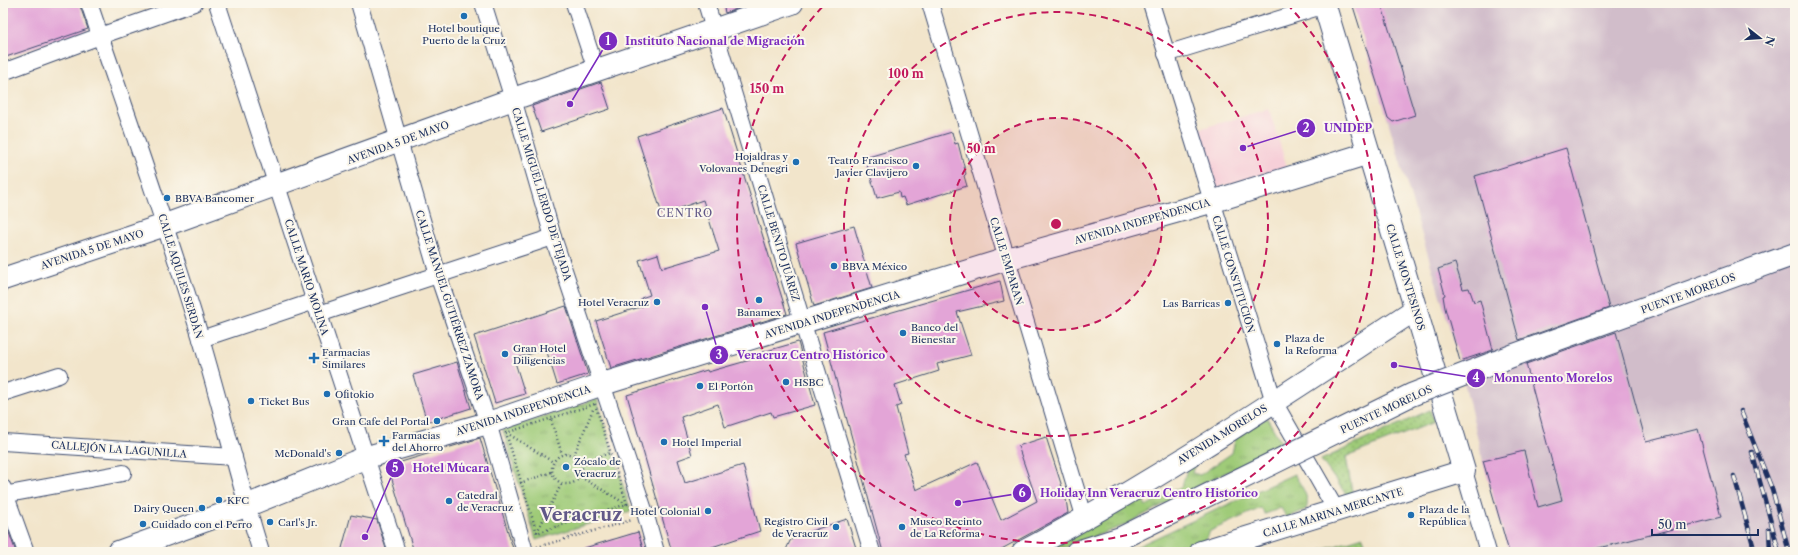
<svg xmlns="http://www.w3.org/2000/svg" width="1798" height="555" viewBox="0 0 1798 555" font-family="'Libre Caslon Text',serif">
  <style>
    .built { fill: #f6cfd8 }
    .industrial { fill: #d1bdca }
    .grass { fill: url(#grass-dots); stroke: #5d7d6b }
    .park { fill: url(#park-tufts); stroke: #5d7d6b }
    .building { fill: #e3a5d7 }
    .lines { fill: none; stroke-linecap: round; stroke-linejoin: round }
    .street-casing { stroke: #3b4a6e; stroke-width: 18 }
    .secondary-casing { stroke: #3b4a6e; stroke-width: 24 }
    .primary-casing { stroke: #3b4a6e; stroke-width: 24 }
    .path { stroke: #3b4a6e; stroke-width: 2.5; stroke-dasharray: 1 3; stroke-linecap: butt }
    .street { stroke: #fff; stroke-width: 16 }
    .secondary { stroke: #fff; stroke-width: 22 }
    .primary { stroke: #fff; stroke-width: 22 }
    .rail-casing { stroke: #1b2f5e; stroke-width: 4.5 }
    .rail { stroke: #fbf7ec; stroke-width: 3; stroke-dasharray: 9; stroke-linecap: butt }
    .primary-bridge-casing { stroke: #3b4a6e; stroke-width: 24; stroke-linecap: butt }
    .primary-bridge { stroke: #fff; stroke-width: 22 }
    .ring { fill: none; stroke: #c2185b; stroke-width: 2; stroke-dasharray: 7 5 }
    .poi-dot { fill: #1f6fb2; stroke: #fbf7ec; stroke-width: 1.5 }
    .labels { text-anchor: middle; stroke-width: 4; stroke-linejoin: round; paint-order: stroke }
    .poi-label { font-size: 10px; fill: #1b2f5e; stroke: #fbf7ec; text-anchor: start }
    .street-label { font-size: 10px; fill: #1b2f5e; stroke: #fbf7ec }
    .neighbourhood-label { font-size: 11px; letter-spacing: 1px; fill: #615888; stroke: #fbf7ec }
    .town-label { font-size: 18px; font-weight: bold; fill: #615888; stroke: #fbf7ec }
    .centre { fill: #c2185b; stroke: #fbf7ec; stroke-width: 2 }
    .ring-label { font-size: 12px; text-anchor: middle; font-weight: bold; fill: #c2185b; stroke: #fbf7ec; stroke-width: 4; stroke-linejoin: round; paint-order: stroke }
    .leader { fill: none; stroke: #7b2cbf; stroke-width: 1.5 }
    .callout-dot { fill: #7b2cbf; stroke: #fbf7ec; stroke-width: 1.5 }
    .mark-label { font-size: 12px; text-anchor: middle; font-weight: bold; fill: #fff }
    .callout-label { font-size: 11px; text-anchor: middle; font-weight: bold; fill: #7b2cbf; stroke: #fbf7ec; stroke-width: 4; stroke-linejoin: round; paint-order: stroke }
  </style>
  <defs>
    <pattern id="grass-dots" width="8" height="8" patternUnits="userSpaceOnUse"><rect width="8" height="8" fill="#9fcb78"/><path d="M2 2h.1M6 6h.1" fill="none" stroke="#81a566" stroke-width="1.8" stroke-linecap="round"/></pattern>
    <pattern id="park-tufts" width="24" height="20" patternUnits="userSpaceOnUse"><rect width="24" height="20" fill="#9fcb78"/><path d="M3 7l-1-3M5 7V3M7 7l1-3M15 17l-1-3M17 17v-4M19 17l1-3" fill="none" stroke="#81a566"/></pattern>
  </defs>
  <rect width="100%" height="100%" fill="#fbf7ec"/>
  <filter id="ink" filterUnits="userSpaceOnUse"><feTurbulence type="fractalNoise" baseFrequency=".025" numOctaves="2"/><feDisplacementMap in="SourceGraphic" scale="8" xChannelSelector="R" yChannelSelector="G"/><feConvolveMatrix kernelMatrix="1 2 1 2 8 2 1 2 1" color-interpolation-filters="sRGB"/></filter>
  <filter id="wash" filterUnits="userSpaceOnUse"><feTurbulence type="fractalNoise" baseFrequency=".012" numOctaves="4" result="noise"/><feDisplacementMap in="SourceGraphic" scale="16" xChannelSelector="R" yChannelSelector="G"/><feGaussianBlur stdDeviation="0.9" result="paint"/><feColorMatrix in="noise" values="0 0 0 0 0 0 0 0 0 0 0 0 0 0 0 0 0 1.4 0 .05"/><feComposite in="paint" operator="in"/></filter>
  <g filter="url(#wash)">
    <rect width="100%" height="100%" fill="#f2e5cb"/>
    <!-- built -->
    <path class="built" d="M1269,109l18,58 -70,21 -18,-59z"/>
    <!-- industrial -->
    <path class="industrial" d="M1353,3h442v549h-286l-26,-91 -25,-105z"/>
    <!-- grass -->
    <g class="grass">
      <path d="M1430,410l4,12 -88,35 7,40h-4l-4,-4 -24,-33z"/>
      <path d="M1363,537l4,12 -10,3 -38,-1z"/>
    </g>
    <!-- park -->
    <g class="park">
      <path d="M597,399l34,112 -95,29 -33,-110z"/>
      <path d="M1267,418l15,26 -7,5 -81,39 -69,37 -72,27h-18l111,-59 -2,9 2,4 36,-20 6,-20 4,-3 2,3 -2,7 8,2 32,-22 4,-17z"/>
      <path d="M1294,474c6,10 17,24 12,35l-19,9 -6,-10 -16,6 -4,-6 -51,23 -5,11 -13,7 -12,3h-55z"/>
    </g>
    <g id="blocks">
      <!-- building -->
      <g class="building">
        <path d="M3,3h76l9,26 -85,29z"/>
        <path d="M723,3h31l-29,10z"/>
        <path d="M1352,3h29l34,112 -22,7 -5,-4z"/>
        <path d="M601,82l9,27 -69,23 -9,-26z"/>
        <path d="M723,108l64,206 -176,54 -15,-47 47,-15 -2,-8 9,-3 -11,-35 19,-6 4,14 57,-17 -16,-51 -41,14 -25,-78z"/>
        <path d="M952,132l3,12 3,-1 8,31 -2,2 3,10 -61,19 -3,-8 -3,1 -1,-6 -22,6 -12,-40z"/>
        <path d="M1566,148l43,160 -90,32 -44,-164z"/>
        <path d="M854,226l18,62 -58,18 -18,-63z"/>
        <path d="M1455,263l8,26 6,-1 5,14 6,-2 13,50 -33,11 -15,-53 -2,-12 2,-1 -7,-26z"/>
        <path d="M1000,281l4,20 -47,11 14,43 -34,9 2,7 -44,14 6,20 -5,2 12,46 -4,1 12,36 61,-28 24,58 36,-19 -19,-55 28,-9 20,62 2,14 -72,39h-113l-60,-220z"/>
        <path d="M566,306l22,68 -31,10 -11,-35 -32,10 11,35 -30,9 -21,-67z"/>
        <path d="M1616,332l30,110 52,-13 23,88 -138,35h-74l-26,-91 41,-10 14,56 24,-7 -36,-136z"/>
        <path d="M798,342l17,63 -42,12 -2,-5 -46,15 -7,-23 -37,13 11,38 -14,5 7,23 58,-18 17,66 -63,21h-25l-45,-157 80,-25 1,2 49,-14 -1,-4z"/>
        <path d="M457,362l14,46 -44,14 -14,-47z"/>
        <path d="M480,438l34,114h-100l-26,-86z"/>
        <path d="M351,515l26,5 10,32h-46z"/>
        <path d="M3,516l13,36h-13z"/>
        <path d="M847,519l9,29 -13,4h-58l5,-11 6,-5z"/>
        <path d="M638,532l6,20h-63v-3z"/>
      </g>
    </g>
  </g>
  <g filter="url(#ink)">
    <use href="#blocks" fill-opacity="0" stroke="#3b4a6e" stroke-width="1"/>
    <g class="lines">
      <defs>
        <g id="street">
          <path d="M89,3c38,112 78,223 112,336 21,71 38,143 60,213"/>
          <path d="M217,3l180,549"/>
          <path d="M359,3l79,272 50,148 37,129"/>
          <path d="M483,3l30,96 40,138 93,279 10,36"/>
          <path d="M574,3l22,67"/>
          <path d="M706,3l166,549"/>
          <path d="M930,3l155,516"/>
          <path d="M1151,3l123,399 62,108"/>
          <path d="M1166,54l159,-49"/>
          <path d="M3,72l97,-36 94,-33"/>
          <path d="M319,314l234,-77"/>
          <path d="M201,339l114,-38"/>
          <path d="M3,393l56,-18"/>
          <path d="M3,442l231,15"/>
          <path d="M1464,471l24,81"/>
          <path d="M3,488l23,64"/>
          <path d="M3,495l120,-22"/>
        </g>
        <g id="secondary">
          <path d="M3,279l162,-54 348,-126 279,-96"/>
          <path d="M118,552l128,-46 121,-49 121,-34 115,-39 404,-125 204,-57 158,-49"/>
        </g>
        <g id="primary">
          <path d="M1023,552c136,-72 264,-159 393,-243"/>
          <path d="M1077,552l44,-14 26,-13"/>
          <path d="M1201,552l263,-81 -140,-468"/>
        </g>
      </defs>
      <!-- street casing -->
      <use href="#street" class="street-casing"/>
      <!-- secondary casing -->
      <use href="#secondary" class="secondary-casing"/>
      <!-- primary casing -->
      <use href="#primary" class="primary-casing"/>
      <!-- path -->
      <g class="path">
        <path d="M595,404l32,100 -90,29 -31,-100z"/>
        <path d="M551,420l11,34"/>
        <path d="M510,435l43,27"/>
        <circle cx="567" cy="469" r="15"/>
        <path d="M574,455l20,-48"/>
        <path d="M581,462l29,-9"/>
        <path d="M581,477l45,27"/>
        <path d="M520,483l32,-11"/>
        <path d="M537,532l25,-49"/>
        <path d="M537,547l95,-27"/>
      </g>
      <!-- street -->
      <use href="#street" class="street"/>
      <!-- secondary -->
      <use href="#secondary" class="secondary"/>
      <!-- primary -->
      <use href="#primary" class="primary"/>
      <defs>
        <g id="rail">
          <path d="M1741,411l31,78 17,63"/>
          <path d="M1752,452l27,100"/>
          <path d="M1734,476l21,76"/>
          <path d="M1769,529l1,23"/>
        </g>
      </defs>
      <!-- rail casing -->
      <use href="#rail" class="rail-casing"/>
      <!-- rail -->
      <use href="#rail" class="rail"/>
      <defs>
        <path id="primary-bridge" d="M1147,525l264,-130 106,-41 278,-100"/>
      </defs>
      <!-- primary-bridge casing -->
      <use href="#primary-bridge" class="primary-bridge-casing"/>
      <!-- primary-bridge -->
      <use href="#primary-bridge" class="primary-bridge"/>
    </g>
  </g>
  <!-- distance rings -->
  <circle cx="1056" cy="224" r="106" fill="#c2185b" fill-opacity=".12"/>
  <g class="ring">
    <circle cx="1056" cy="224" r="106"/>
    <circle cx="1056" cy="224" r="212"/>
    <path d="M1287 4A319 319 0 1 1 825 4"/>
  </g>
  <!-- markers -->
  <g class="poi-dot">
    <circle cx="464" cy="16" r="4"/>
    <circle cx="796" cy="162" r="4"/>
    <circle cx="916" cy="166" r="4"/>
    <circle cx="167" cy="198" r="4"/>
    <circle cx="834" cy="266" r="4"/>
    <circle cx="759" cy="300" r="4"/>
    <circle cx="657" cy="302" r="4"/>
    <circle cx="1228" cy="303" r="4"/>
    <circle cx="903" cy="333" r="4"/>
    <circle cx="1277" cy="344" r="4"/>
    <circle cx="505" cy="354" r="4"/>
    <path d="M312 352h4v4h4v4h-4v4h-4v-4h-4v-4h4z"/>
    <circle cx="786" cy="382" r="4"/>
    <circle cx="700" cy="386" r="4"/>
    <circle cx="327" cy="394" r="4"/>
    <circle cx="251" cy="401" r="4"/>
    <circle cx="437" cy="421" r="4"/>
    <path d="M382 435h4v4h4v4h-4v4h-4v-4h-4v-4h4z"/>
    <circle cx="664" cy="442" r="4"/>
    <circle cx="339" cy="453" r="4"/>
    <circle cx="566" cy="467" r="4"/>
    <circle cx="219" cy="500" r="4"/>
    <circle cx="449" cy="501" r="4"/>
    <circle cx="202" cy="508" r="4"/>
    <circle cx="708" cy="511" r="4"/>
    <circle cx="1411" cy="515" r="4"/>
    <circle cx="270" cy="522" r="4"/>
    <circle cx="143" cy="524" r="4"/>
    <circle cx="836" cy="527" r="4"/>
    <circle cx="902" cy="527" r="4"/>
  </g>
  <g class="labels">
    <!-- poi labels -->
    <g class="poi-label">
      <text x="464" y="32" text-anchor="middle">Hotel boutique<tspan x="464" dy="12">Puerto de la Cruz</tspan></text>
      <text x="788" y="160" text-anchor="end">Hojaldras y<tspan x="788" dy="12">Volovanes Denegri</tspan></text>
      <text x="908" y="164" text-anchor="end">Teatro Francisco<tspan x="908" dy="12">Javier Clavijero</tspan></text>
      <text x="175" y="202">BBVA Bancomer</text>
      <text x="842" y="270">BBVA México</text>
      <text x="649" y="306" text-anchor="end">Hotel Veracruz</text>
      <text x="1220" y="307" text-anchor="end">Las Barricas</text>
      <text x="759" y="316" text-anchor="middle">Banamex</text>
      <text x="911" y="331">Banco del<tspan x="911" dy="12">Bienestar</tspan></text>
      <text x="1285" y="342">Plaza de<tspan x="1285" dy="12">la Reforma</tspan></text>
      <text x="513" y="352">Gran Hotel<tspan x="513" dy="12">Diligencias</tspan></text>
      <text x="322" y="356">Farmacias<tspan x="322" dy="12">Similares</tspan></text>
      <text x="794" y="386">HSBC</text>
      <text x="708" y="390">El Portón</text>
      <text x="335" y="398">Ofitokio</text>
      <text x="259" y="405">Ticket Bus</text>
      <text x="429" y="425" text-anchor="end">Gran Cafe del Portal</text>
      <text x="392" y="439">Farmacias<tspan x="392" dy="12">del Ahorro</tspan></text>
      <text x="672" y="446">Hotel Imperial</text>
      <text x="331" y="457" text-anchor="end">McDonald's</text>
      <text x="574" y="465">Zócalo de<tspan x="574" dy="12">Veracruz</tspan></text>
      <text x="457" y="499">Catedral<tspan x="457" dy="12">de Veracruz</tspan></text>
      <text x="227" y="504">KFC</text>
      <text x="194" y="512" text-anchor="end">Dairy Queen</text>
      <text x="1419" y="513">Plaza de la<tspan x="1419" dy="12">República</tspan></text>
      <text x="700" y="515" text-anchor="end">Hotel Colonial</text>
      <text x="828" y="525" text-anchor="end">Registro Civil<tspan x="828" dy="12">de Veracruz</tspan></text>
      <text x="910" y="525">Museo Recinto<tspan x="910" dy="12">de La Reforma</tspan></text>
      <text x="278" y="526">Carl's Jr.</text>
      <text x="151" y="528">Cuidado con el Perro</text>
    </g>
    <!-- street labels -->
    <g class="street-label">
      <text transform="translate(398 142) rotate(-20)" y="4">AVENIDA 5 DE MAYO</text>
      <text transform="translate(542 194) rotate(73)" y="4">CALLE MIGUEL LERDO DE TEJADA</text>
      <text transform="translate(1142 221) rotate(-16)" y="4">AVENIDA INDEPENDENCIA</text>
      <text transform="translate(779 243) rotate(73)" y="4">CALLE BENITO JUÁREZ</text>
      <text transform="translate(92 249) rotate(-18)" y="4">AVENIDA 5 DE MAYO</text>
      <text transform="translate(1007 261) rotate(73)" y="4">CALLE EMPARAN</text>
      <text transform="translate(1234 274) rotate(73)" y="4">CALLE CONSTITUCIÓN</text>
      <text transform="translate(181 276) rotate(73)" y="4">CALLE AQUILES SERDÁN</text>
      <text transform="translate(307 277) rotate(72)" y="4">CALLE MARIO MOLINA</text>
      <text transform="translate(1406 277) rotate(73)" y="4">CALLE MONTESINOS</text>
      <text transform="translate(1688 293) rotate(-20)" y="4">PUENTE MORELOS</text>
      <text transform="translate(450 305) rotate(72)" y="4">CALLE MANUEL GUTIÉRREZ ZAMORA</text>
      <text transform="translate(832 314) rotate(-17)" y="4">AVENIDA INDEPENDENCIA</text>
      <text transform="translate(1386 409) rotate(-25)" y="4">PUENTE MORELOS</text>
      <text transform="translate(523 410) rotate(-18)" y="4">AVENIDA INDEPENDENCIA</text>
      <text transform="translate(1222 434) rotate(-32)" y="4">AVENIDA MORELOS</text>
      <text transform="translate(119 449) rotate(4)" y="4">CALLEJÓN LA LAGUNILLA</text>
      <text transform="translate(1333 512) rotate(-17)" y="4">CALLE MARINA MERCANTE</text>
    </g>
    <!-- neighbourhood labels -->
    <g class="neighbourhood-label">
      <text x="685" y="217">CENTRO</text>
    </g>
    <!-- town labels -->
    <g class="town-label">
      <text x="581" y="521">Veracruz</text>
    </g>
  </g>
  <circle cx="1056" cy="224" r="6" class="centre"/>
  <g class="ring-label">
    <text x="906" y="78">100 m</text>
    <text x="767" y="93">150 m</text>
    <text x="981" y="153">50 m</text>
  </g>
  <!-- callouts -->
  <path class="leader" d="M570 104L608 41M1243 148L1306 128M705 307L719 355M1394 365L1476 378M365 537L395 468M958 503L1022 493"/>
  <g class="callout-dot">
    <circle cx="570" cy="104" r="4"/>
    <circle cx="1243" cy="148" r="4"/>
    <circle cx="705" cy="307" r="4"/>
    <circle cx="1394" cy="365" r="4"/>
    <circle cx="365" cy="537" r="4"/>
    <circle cx="958" cy="503" r="4"/>
    <circle cx="608" cy="41" r="10"/>
    <circle cx="1306" cy="128" r="10"/>
    <circle cx="719" cy="355" r="10"/>
    <circle cx="1476" cy="378" r="10"/>
    <circle cx="395" cy="468" r="10"/>
    <circle cx="1022" cy="493" r="10"/>
  </g>
  <g class="mark-label">
    <text x="608" y="45">1</text>
    <text x="1306" y="132">2</text>
    <text x="719" y="359">3</text>
    <text x="1476" y="382">4</text>
    <text x="395" y="472">5</text>
    <text x="1022" y="497">6</text>
  </g>
  <g class="callout-label">
    <text x="715" y="45">Instituto Nacional de Migración</text>
    <text x="1348" y="132">UNIDEP</text>
    <text x="811" y="359">Veracruz Centro Histórico</text>
    <text x="1553" y="382">Monumento Morelos</text>
    <text x="451" y="472">Hotel Múcara</text>
    <text x="1149" y="497">Holiday Inn Veracruz Centro Historico</text>
  </g>
  <!-- margin -->
  <rect width="1798" height="555" fill="none" stroke="#fbf7ec" stroke-width="16"/>
  <!-- north arrow -->
  <g transform="translate(1760 38) rotate(107)" stroke="#fbf7ec" stroke-width="3" paint-order="stroke">
  <path d="M0-3L7 15L0 10L-7 15Z" fill="#1b2f5e"/>
  <text y="-6" font-size="11" font-weight="bold" text-anchor="middle" fill="#1b2f5e">N</text>
  </g>
  <!-- scale -->
  <path d="M1652 529v6h106v-6" fill="none" stroke="#1b2f5e" stroke-width="2"/>
  <text x="1658" y="529" font-size="12" fill="#1b2f5e" stroke="#fbf7ec" stroke-width="3" paint-order="stroke">50 m</text>
</svg>
